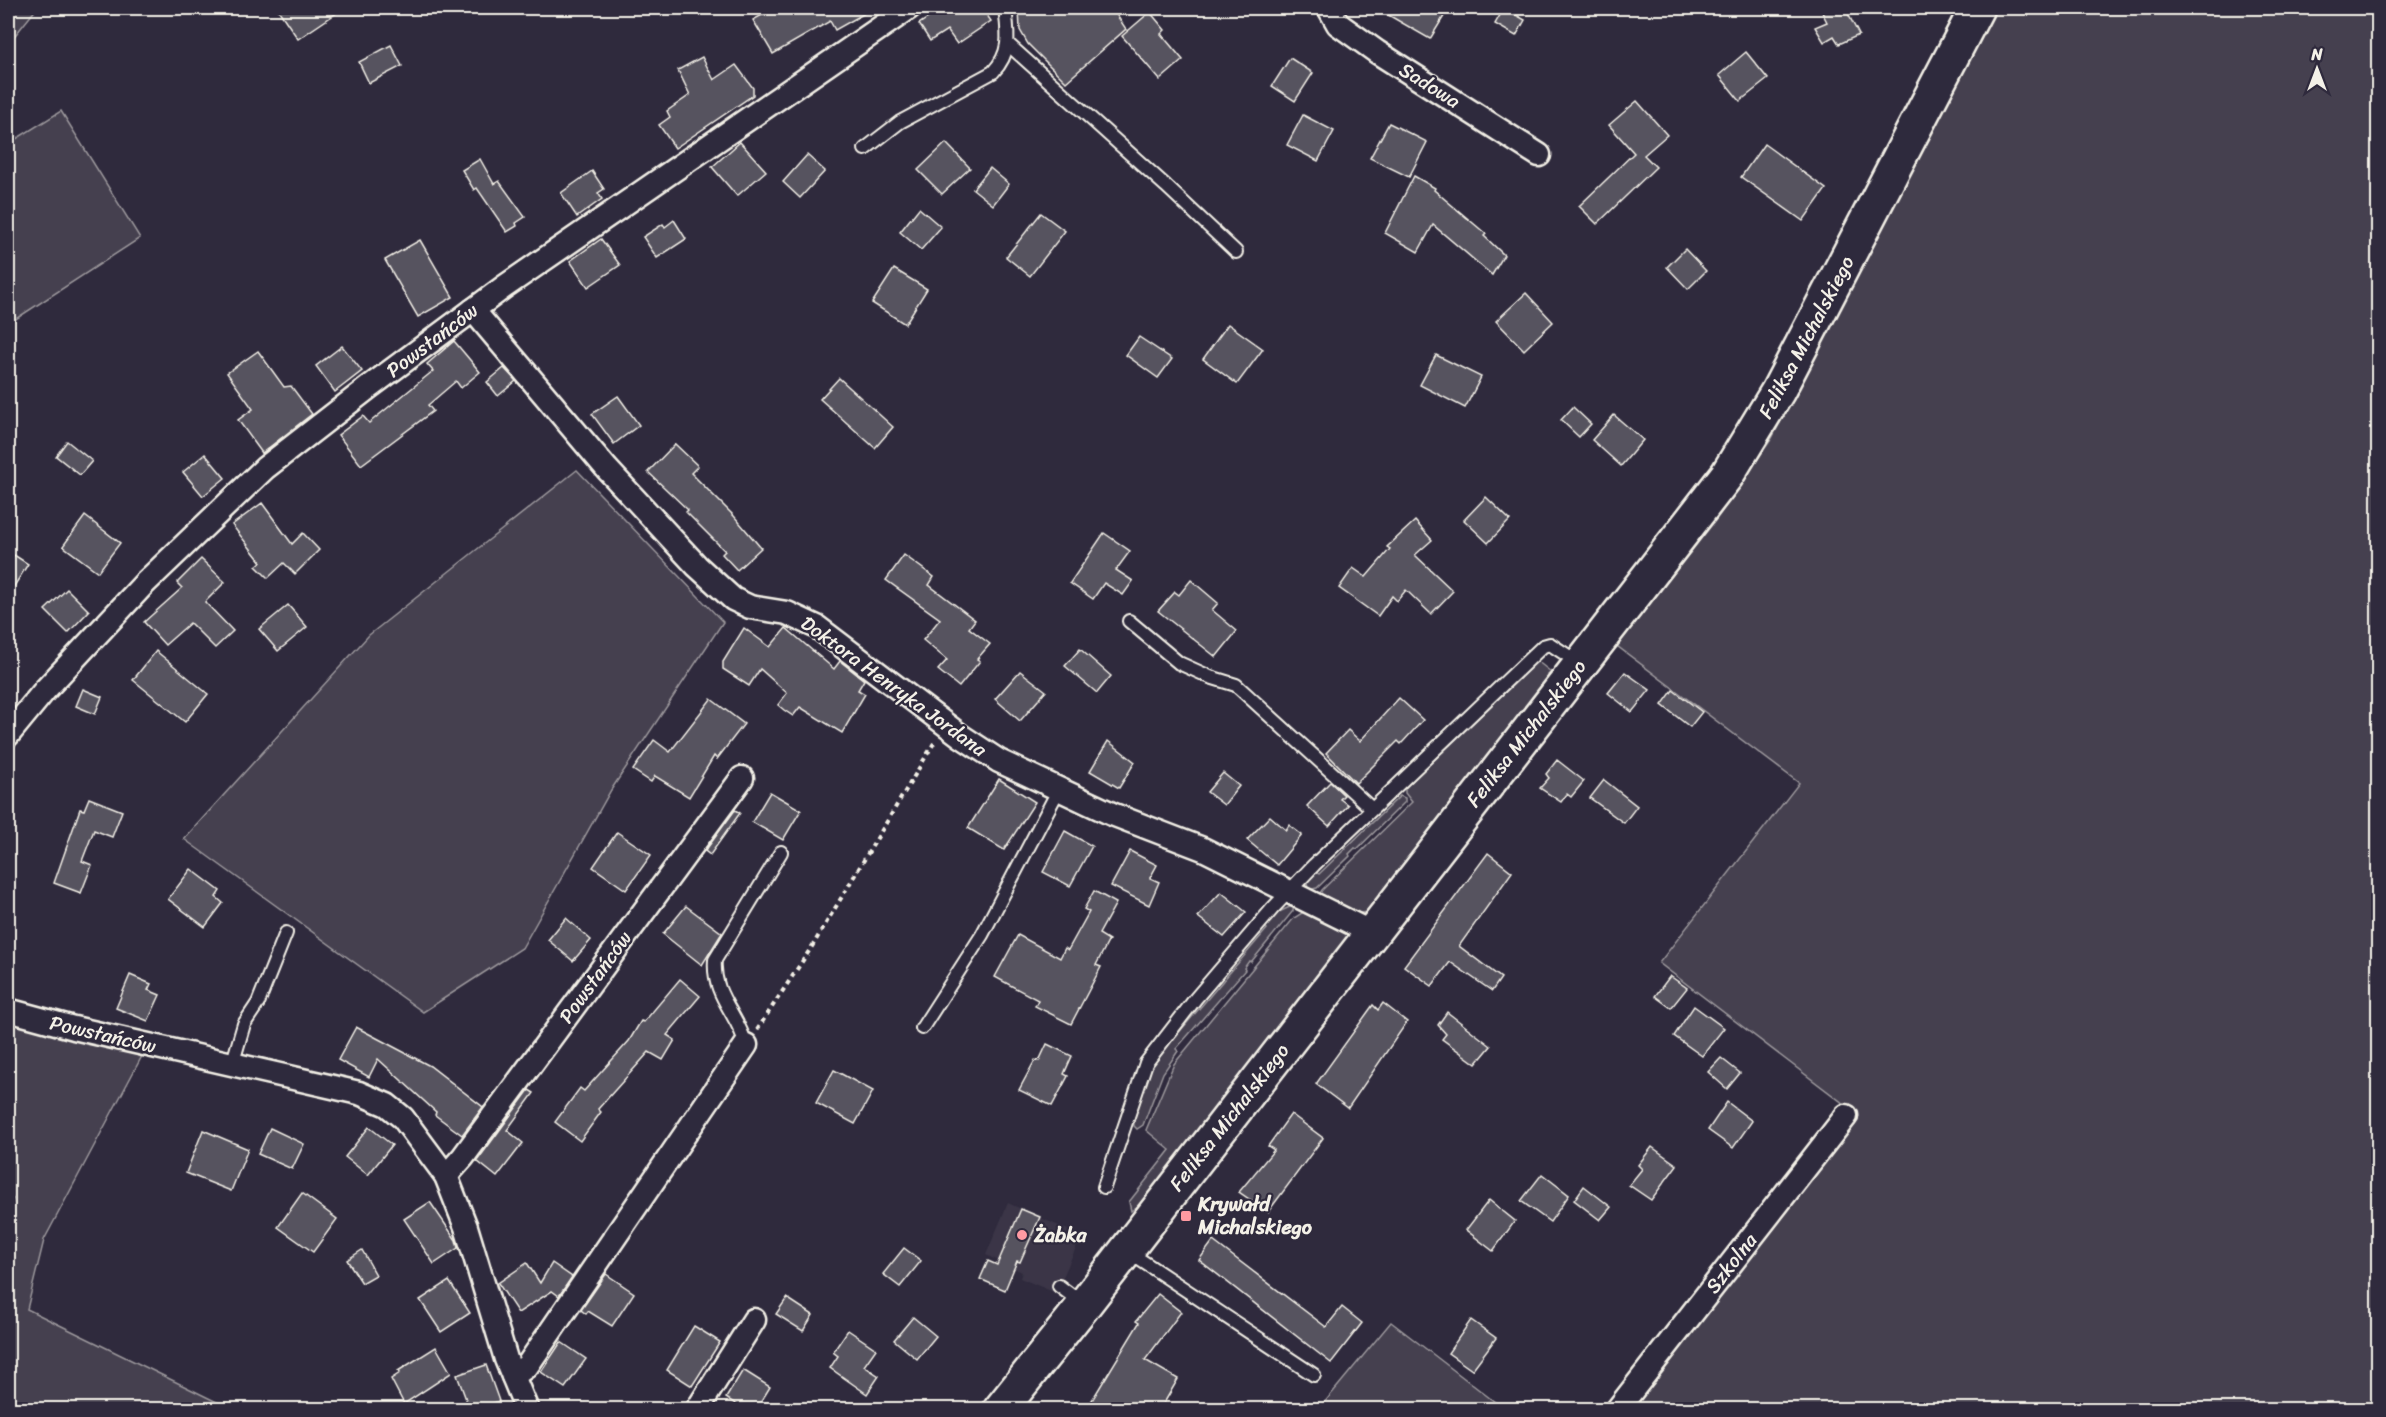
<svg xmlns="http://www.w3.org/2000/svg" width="2386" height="1417" viewBox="0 0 2386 1417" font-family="Sriracha,sans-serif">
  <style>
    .built { fill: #3b3647 }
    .green { fill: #454050; stroke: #9c989c; stroke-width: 1.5 }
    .building { fill: #56525f; stroke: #f4f1e8; stroke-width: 1.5 }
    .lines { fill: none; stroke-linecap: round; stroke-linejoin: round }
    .lane-casing { stroke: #f4f1e8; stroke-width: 16 }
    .street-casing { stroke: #f4f1e8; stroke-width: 27 }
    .secondary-casing { stroke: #f4f1e8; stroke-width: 38 }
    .path { stroke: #f4f1e8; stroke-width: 4; stroke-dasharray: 4.5 4.5; stroke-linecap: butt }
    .lane { stroke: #2f2a3d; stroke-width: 12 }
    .street { stroke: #2f2a3d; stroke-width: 22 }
    .secondary { stroke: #2f2a3d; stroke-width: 33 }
    .poi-dot { fill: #ff9aa2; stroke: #2f2a3d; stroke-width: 2 }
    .labels { text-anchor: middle; stroke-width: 4.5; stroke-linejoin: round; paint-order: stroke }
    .street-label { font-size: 20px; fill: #f4f1e8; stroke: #2f2a3d }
    .poi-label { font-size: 20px; font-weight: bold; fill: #f4f1e8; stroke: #2f2a3d; text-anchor: start }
  </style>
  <rect width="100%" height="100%" fill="#2f2a3d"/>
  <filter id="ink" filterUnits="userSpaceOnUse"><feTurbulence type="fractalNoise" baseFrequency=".0167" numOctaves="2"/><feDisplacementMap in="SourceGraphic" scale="12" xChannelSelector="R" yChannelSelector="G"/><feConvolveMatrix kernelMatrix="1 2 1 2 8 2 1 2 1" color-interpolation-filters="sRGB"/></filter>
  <g filter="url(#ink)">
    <!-- built -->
    <path class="built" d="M1008,1203l73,33 -25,57 -36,-15 2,-6 -36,-17z"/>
    <!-- green -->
    <g class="green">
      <path d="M8,8h29l-29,36z"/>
      <path d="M1996,8h382v1401l-774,1 240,-306 -185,-141 140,-180 -182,-137 101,-129 54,-79z"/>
      <path d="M61,111l79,127 -132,86v-180z"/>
      <path d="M577,470l146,152 -112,168 -89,158 -99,64 -239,-173 185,-204z"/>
      <path d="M1537,661l14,11 -3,3 2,4 -177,232 -19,3 -36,-18 4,-6 90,-88 -7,-9v-5z"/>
      <path d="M1400,796l5,2v4l-48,47 -2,-1 -6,6 1,2 -33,32 -9,2 -1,-7 9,-11 3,2z"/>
      <path d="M1294,905l-1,6 -42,51 -2,-1 -5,7 1,2 -69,79 2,2 -15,22 -20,52 -6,4 -3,-3c-1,-18 14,-54 24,-69l109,-128 -3,-3 15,-14z"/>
      <path d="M1305,911l41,21 2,9 -194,253 -23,17 -2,-9 41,-52 -24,-20 28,-66 120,-146z"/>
      <path d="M8,1020l134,36 -98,184 -17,69 204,100h-223v-193l5,-17 -5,-7z"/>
      <path d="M1391,1322l113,87h-185z"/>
    </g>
    <!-- building -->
    <g class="building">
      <path d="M277,8h67l-46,31z"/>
      <path d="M775,8h99l-39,22 -5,-9 -57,33 -20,-34z"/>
      <path d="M943,8h39l9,13 -34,23 -10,-14 -17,11 -11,-17z"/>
      <path d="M1019,8h93l14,21 -60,53 -38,-38 -8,-14z"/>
      <path d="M1376,8h73l-19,31z"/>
      <path d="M1504,8l21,12 -9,16 -21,-12z"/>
      <path d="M1820,8h25l14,27 -20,9 -5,-8 -10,6 -9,-15 12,-5z"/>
      <path d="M1150,12l15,18 -4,4 22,26 -23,20 -38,-44z"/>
      <path d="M391,45l11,21 -33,17 -10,-21z"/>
      <path d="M1746,52l22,27 -28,22 -21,-26z"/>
      <path d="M702,57l12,23 22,-15 17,23v7l-78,53 -16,-23 11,-8 -3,-6 23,-16 -12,-25z"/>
      <path d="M1290,58l23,15 -18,28 -23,-15z"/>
      <path d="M1637,101l30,34 -23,20 12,12 -59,57 -18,-18 55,-53 -25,-28z"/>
      <path d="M1303,115l31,16 -16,30 -31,-16z"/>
      <path d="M1389,123l38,19 -18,35 -39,-19z"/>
      <path d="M740,142l26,29 -29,25 -25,-29z"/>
      <path d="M946,143l24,25 -28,26 -24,-24z"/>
      <path d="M1764,144l62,45 -23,32 -62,-44z"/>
      <path d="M807,155l18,16 -25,27 -17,-16z"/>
      <path d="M480,159l14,25 5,-3 26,36 -9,6 1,3 -10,6 -30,-44 -3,2 -12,-20z"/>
      <path d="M990,168l19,16 -16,21 -20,-16z"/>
      <path d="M592,171l12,18 -6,4 4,6 -25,18 -16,-24z"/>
      <path d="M1414,176l21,12 -1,2 52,44 -2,2 20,19 -12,20 -59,-50 -15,27 -33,-19z"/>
      <path d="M919,208l22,19 -20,23 -21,-18z"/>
      <path d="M1041,213l24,18 -35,45 -24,-19z"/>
      <path d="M674,220l12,19 -29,19 -14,-21 20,-13 2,3z"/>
      <path d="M601,239l19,26 -32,22 -18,-26z"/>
      <path d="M420,240l33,57 -35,20 -33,-57z"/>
      <path d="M1685,249l21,22 -18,18 -21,-22z"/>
      <path d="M894,269l33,20 -22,35 -33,-21z"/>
      <path d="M1526,293l27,29 -29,28 -28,-29z"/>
      <path d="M1228,324l35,25 -26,35 -34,-25z"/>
      <path d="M1139,337l33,22 -14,19 -32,-23z"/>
      <path d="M454,341l26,31 -19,16 -5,-7 -28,24 5,6 -72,54 -23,-30 25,-19 6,7 64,-52 -6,-7z"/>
      <path d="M342,346l20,25 -27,21 -19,-26z"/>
      <path d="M258,351l26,36 7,-1 21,28 -50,39 -24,-33 15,-11 -26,-36z"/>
      <path d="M1436,355l45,22 -16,31 -45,-23z"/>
      <path d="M504,368l12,13 -18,15 -11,-14z"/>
      <path d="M839,378l54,49 -18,21 -55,-49z"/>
      <path d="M618,396l21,29 -25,19 -22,-30z"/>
      <path d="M1573,407l18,17 -12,13 -18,-17z"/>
      <path d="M1614,415l29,25 -22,26 -29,-26z"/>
      <path d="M67,441l25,20 -12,14 -24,-19z"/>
      <path d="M675,444l23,22 -7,7 43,43 27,32 -24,22 -15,-16 3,-3 -39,-39 2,-2 -40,-38z"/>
      <path d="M205,454l20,24 -22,18 -20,-24z"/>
      <path d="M1486,497l24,23 -22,23 -24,-23z"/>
      <path d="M262,503l30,41 11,-11 16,17 -24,24 -11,-11 -16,15 -12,-12 5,-4 -29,-37z"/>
      <path d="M85,516l35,27 -22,29 -35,-26z"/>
      <path d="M1415,521l17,19 -17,15 38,36 -22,23 -25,-24 -9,11 -5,-5 -14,20 -39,-28 14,-20 13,9 24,-28 -3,-2z"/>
      <path d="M1104,533l26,18 -14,19 17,11 -10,14 -19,-12 -11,16 -23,-16z"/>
      <path d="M14,555l14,9 -20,32v-30z"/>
      <path d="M904,555l30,22 -5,8 46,35 -6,8 21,16 -13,15 3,2 -21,26 -21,-17 9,-10 -24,-20 17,-21 -54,-39z"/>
      <path d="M201,559l24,23 -20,20 28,29 -18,17 -25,-25 -25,22 -21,-23 38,-34 -5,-5z"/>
      <path d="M1191,580l27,23 -6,7 25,21 -21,26 -58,-46 17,-19 4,3z"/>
      <path d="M67,589l22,22 -21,22 -23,-23z"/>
      <path d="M288,605l19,22 -29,24 -19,-22z"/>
      <path d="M744,628l26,19 16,-19 48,41 6,-8 24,19 -6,10 7,4 -23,39 -42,-26 -7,9 -9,-6 -6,-5 9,-12 -27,-24 -11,17 -26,-17v-7z"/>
      <path d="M1080,649l31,27 -14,17 -32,-27z"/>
      <path d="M156,651l52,43 -23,28 -52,-42z"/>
      <path d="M1020,671l26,20 -26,30 -25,-22z"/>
      <path d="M1625,672l25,18 -18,22 -24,-19z"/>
      <path d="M83,689l19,8 -7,17 -19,-8z"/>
      <path d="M1673,690l29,22 -12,15 -28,-22z"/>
      <path d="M1399,698l24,22 -22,24 -3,-3 -42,42 -30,-30 22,-23 12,11z"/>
      <path d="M711,699l33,25 -27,35 -3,-3 -25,41 -34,-21 -4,6 -18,-12 21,-30 16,12z"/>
      <path d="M1108,741l27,21 -16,26 -29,-17z"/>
      <path d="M1557,760l27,21 -13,16 -4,-3 -6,8 -21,-14 9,-10 -3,-4z"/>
      <path d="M1223,773l16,13 -15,19 -17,-13z"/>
      <path d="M999,779l36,23 -31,48 -36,-22z"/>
      <path d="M1604,780l33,26 -13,17 -34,-25z"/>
      <path d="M1330,782l14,13 -4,4 8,6 -19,21 -22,-20z"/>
      <path d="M770,792l31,18 -18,30 -31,-18z"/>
      <path d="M89,798l33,13 -10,26 -18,-7 -12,31 10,4 -11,28 -27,-10 26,-74 4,1z"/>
      <path d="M735,810l5,3 -30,42 -5,-4z"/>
      <path d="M1270,816l16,14 3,-5 13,10 -25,30 -30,-25z"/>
      <path d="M1065,831l27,15 -22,40 -27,-14z"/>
      <path d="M617,832l34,23 -25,35 -33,-23z"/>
      <path d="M1130,851l27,14 -7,13 9,4 -10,23 -38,-19z"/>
      <path d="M1488,853l24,19 -53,74 42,32 -9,13 -42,-29 -18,24 -28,-20z"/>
      <path d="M191,869l29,22 -4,6 7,6 -18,24 -37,-28z"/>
      <path d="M1094,891l22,12 -17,31 10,6 -13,25 5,2 -30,57 -36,-18 3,-6 -43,-23 23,-42 42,23 5,-10 3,2 21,-38 -5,-3z"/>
      <path d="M1221,892l25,20 -22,25 -26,-20z"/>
      <path d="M686,906l36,27 -20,32 -39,-31z"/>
      <path d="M566,918l25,22 -18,21 -25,-21z"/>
      <path d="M130,975l21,9 -3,6 12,5 -12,26 -32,-13z"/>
      <path d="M1670,976l17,12 -16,20 -16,-12z"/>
      <path d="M680,979l20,17 -33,39 8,5 -12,20 -14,-8 -51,57 3,3 -21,29 -25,-19 25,-34 4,3 45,-50 12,-20 3,1z"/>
      <path d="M1383,1003l24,19 -59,86 -32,-24 57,-79 5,5z"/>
      <path d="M1694,1006l30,22 -22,28 -28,-20z"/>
      <path d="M1447,1012l44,34 -15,18 -34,-25 4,-5 -8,-9z"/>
      <path d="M356,1027l74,39 53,41 -21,28 -27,-20 1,-3 -58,-53 -9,18 -31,-17z"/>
      <path d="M1047,1044l25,12 -8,18 4,2 -16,30 -33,-16 16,-30 4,1z"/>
      <path d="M1721,1058l19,15 -13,16 -19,-17z"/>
      <path d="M834,1070l39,21 -18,33 -39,-21z"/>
      <path d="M529,1090l5,3 -27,37 16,13 -26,34 -20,-16z"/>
      <path d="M1727,1102l25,19 -19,27 -25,-18z"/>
      <path d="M1291,1114l32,24 -55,74 -29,-20 35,-42 -6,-4z"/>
      <path d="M369,1127l23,18 -24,30 -23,-18z"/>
      <path d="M270,1128l34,16 -12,25 -34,-15z"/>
      <path d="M203,1130l45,19 -17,42 -45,-18z"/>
      <path d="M1652,1147l25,18 -26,35 -22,-15 13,-16 -4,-4z"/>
      <path d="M1542,1174l27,21 -19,27 -29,-21z"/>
      <path d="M1584,1186l27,21 -11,13 -26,-20z"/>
      <path d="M302,1193l35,26 -24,33 -35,-25z"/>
      <path d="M1489,1200l26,21 -22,30 -27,-21z"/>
      <path d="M430,1202l26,38 2,8 -24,16 -30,-45z"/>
      <path d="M1021,1209l19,8 -20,45 -3,-1 -12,29 -25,-11 8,-18 9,4z"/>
      <path d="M1213,1241l113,86 16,-20 20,16 -31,40 -132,-103z"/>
      <path d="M904,1248l17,13 -21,26 -17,-13z"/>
      <path d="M362,1250l14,25 -14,8 -15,-23z"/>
      <path d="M527,1263l13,20 12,-20 20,14 -13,19 -7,-5 -34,22 -20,-30z"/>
      <path d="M606,1274l28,19 -22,33 -24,-15 -2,3 -5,-4z"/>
      <path d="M449,1281l21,32 -29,19 -21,-32z"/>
      <path d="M1158,1294l23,18 -36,48 33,19 -18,31h-74l53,-87 -3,-2z"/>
      <path d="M787,1298l26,17 -10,16 -27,-17z"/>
      <path d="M913,1317l23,19 -19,23 -23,-19z"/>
      <path d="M1471,1320l25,18 -24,32 -24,-17z"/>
      <path d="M694,1326l26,16 -28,44 -25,-16z"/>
      <path d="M848,1330l28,19 -12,17 15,10 -12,18 -37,-26 8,-12 -5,-4z"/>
      <path d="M561,1342l25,17 -21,29 -24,-16z"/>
      <path d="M436,1347l15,26 -47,31 -13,-25 9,-6 -2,-2z"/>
      <path d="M486,1365l13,36 -22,9h-7l-13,-35z"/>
      <path d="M743,1370l27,17 -14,23h-11l-19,-12z"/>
    </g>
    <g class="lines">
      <defs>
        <g id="lane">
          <path d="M1009,45l157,141 70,66"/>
          <path d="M865,149l35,-27 93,-50c19,-20 15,-39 12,-64"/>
          <path d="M1129,621l50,42 31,14 26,8 136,124"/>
          <path d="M922,1028l60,-93 77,-146"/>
          <path d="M746,1045c-8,-31 -34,-50 -31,-85l66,-108"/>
          <path d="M232,1065l12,-41 14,-21 28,-70"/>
          <path d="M1104,1187l42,-124 50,-65 77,-90 41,-43 229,-219 7,-2 29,19"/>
          <path d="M1127,1251l187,124"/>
          <path d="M1059,1286l24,18"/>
        </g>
        <g id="street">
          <path d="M1329,8l9,16 39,28 162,103"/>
          <path d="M473,310l134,159 90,97 36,33 17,8 37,6 30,14 144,109 38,25 113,53 91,35 169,84"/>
          <path d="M8,735l37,-45 99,-106 121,-116 103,-80 136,-101 405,-279"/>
          <path d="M8,1010l66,18 285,65 28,12 16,13 43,58 20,51 40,132 21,51"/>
          <path d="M446,1176l17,-19 279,-379"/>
          <path d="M513,1376l14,-10 219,-321"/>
          <path d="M697,1410l57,-90"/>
          <path d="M1617,1410l229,-294"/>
        </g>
        <path id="secondary" d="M1000,1410l84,-105 643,-830 51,-84 199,-383"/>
      </defs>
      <!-- lane casing -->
      <use href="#lane" class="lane-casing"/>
      <!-- street casing -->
      <use href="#street" class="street-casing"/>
      <!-- secondary casing -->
      <use href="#secondary" class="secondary-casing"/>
      <!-- path -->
      <path class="path" d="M757,1030l56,-85 121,-202"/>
      <!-- lane -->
      <use href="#lane" class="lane"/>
      <!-- street -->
      <use href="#street" class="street"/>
      <!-- secondary -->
      <use href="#secondary" class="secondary"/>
    </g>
  </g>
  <!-- markers -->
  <g class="poi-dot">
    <rect x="1180" y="1210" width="12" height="12" rx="3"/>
    <circle cx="1022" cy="1235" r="6"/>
  </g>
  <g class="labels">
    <!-- street labels -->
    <g class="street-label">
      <text transform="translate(1430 85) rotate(32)" y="7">Sadowa</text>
      <text transform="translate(1806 337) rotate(-62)" y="7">Feliksa Michalskiego</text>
      <text transform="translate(432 340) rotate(-37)" y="7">Powstańców</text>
      <text transform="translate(894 686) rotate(36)" y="7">Doktora Henryka Jordana</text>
      <text transform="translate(1526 733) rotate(-52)" y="7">Feliksa Michalskiego</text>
      <text transform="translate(595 977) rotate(-54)" y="7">Powstańców</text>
      <text transform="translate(103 1034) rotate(13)" y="7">Powstańców</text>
      <text transform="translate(1229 1117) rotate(-52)" y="7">Feliksa Michalskiego</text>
      <text transform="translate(1731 1263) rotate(-52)" y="7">Szkolna</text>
    </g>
    <!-- poi labels -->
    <g class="poi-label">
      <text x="1198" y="1211">Krywałd<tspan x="1198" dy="23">Michalskiego</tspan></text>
      <text x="1034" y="1242">Żabka</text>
    </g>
  </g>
  <!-- margin -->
  <rect width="2386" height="1417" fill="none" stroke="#2f2a3d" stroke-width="30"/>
  <rect x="15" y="15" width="2356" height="1387" fill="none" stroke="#f4f1e8" stroke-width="2" filter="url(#ink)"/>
  <!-- north arrow -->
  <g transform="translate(2317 69)" stroke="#2f2a3d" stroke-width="4.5" paint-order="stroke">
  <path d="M0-4.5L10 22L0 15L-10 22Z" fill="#f4f1e8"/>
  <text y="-9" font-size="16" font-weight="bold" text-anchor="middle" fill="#f4f1e8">N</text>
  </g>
</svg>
